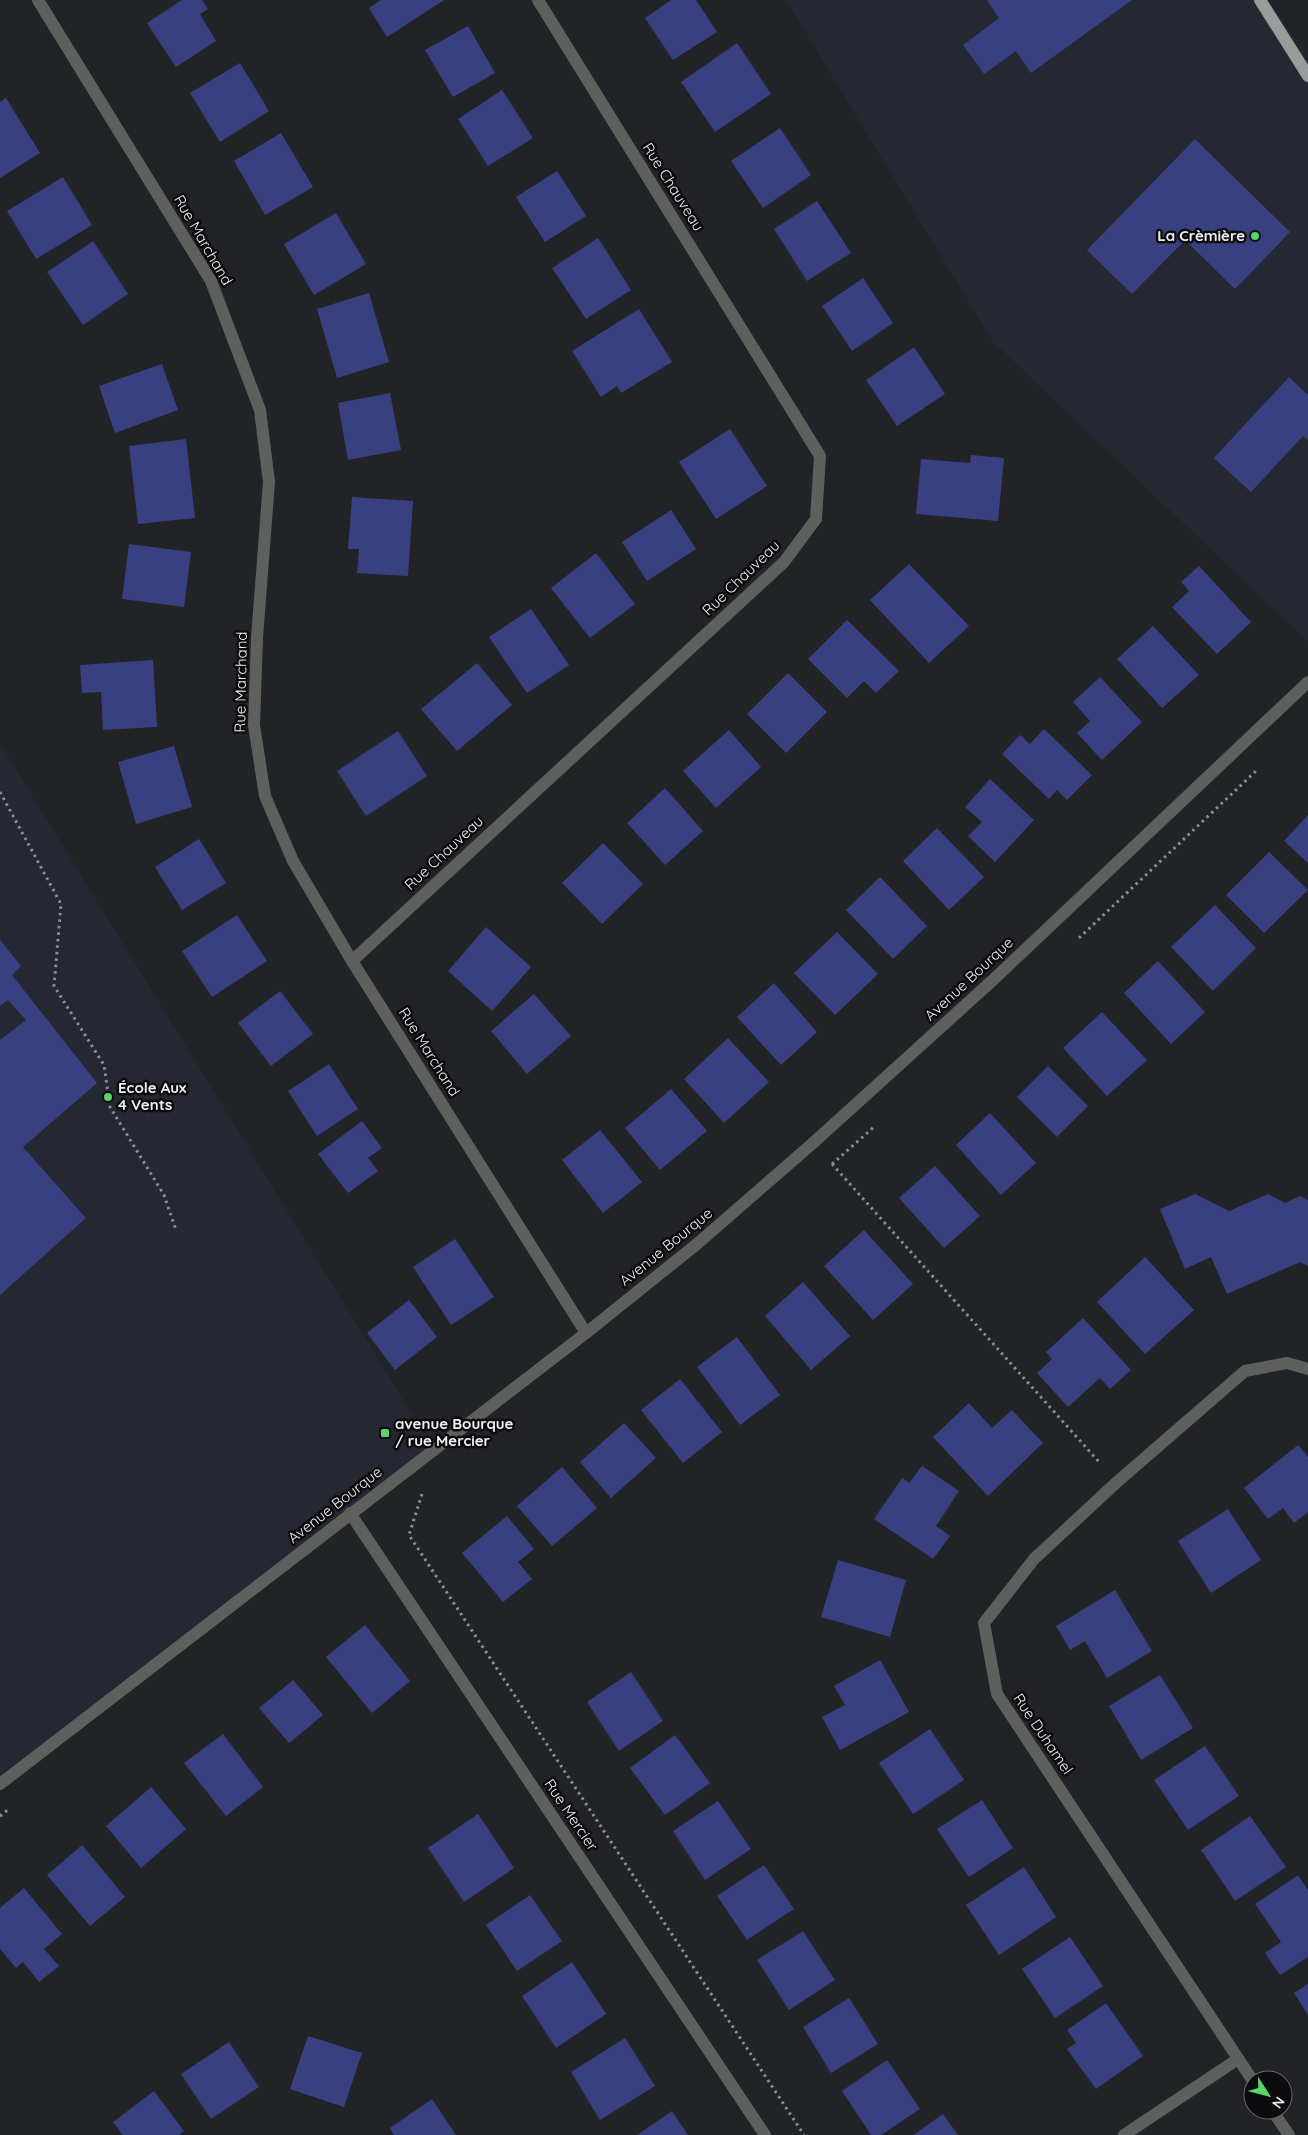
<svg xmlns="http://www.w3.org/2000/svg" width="1308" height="2135" viewBox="0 0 1308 2135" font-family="Quicksand,sans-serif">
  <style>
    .built { fill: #252732 }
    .building { fill: #394080 }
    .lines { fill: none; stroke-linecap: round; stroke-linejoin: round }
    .path { stroke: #8c8e91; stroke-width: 3; stroke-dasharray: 2.5 4; stroke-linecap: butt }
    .street { stroke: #5e605e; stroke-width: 12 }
    .primary { stroke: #999d99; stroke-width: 12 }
    .poi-dot { fill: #58d56f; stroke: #0c0c0e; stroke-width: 2 }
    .labels { text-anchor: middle; stroke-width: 5; stroke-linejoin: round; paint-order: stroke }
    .street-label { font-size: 15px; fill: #eeeff2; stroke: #0c0c0e }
    .poi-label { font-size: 15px; font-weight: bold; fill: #eeeff2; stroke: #0c0c0e; text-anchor: start }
  </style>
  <rect width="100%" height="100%" fill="#212327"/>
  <!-- built -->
  <g class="built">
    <path d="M786,0h482l40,58v584l-315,-300z"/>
    <path d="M0,743l434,707 -434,339z"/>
  </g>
  <!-- building -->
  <g class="building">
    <path d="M182,0h20l6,9 -8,5 16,27 -40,26 -29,-44z"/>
    <path d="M381,0h63l-57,37 -18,-29z"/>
    <path d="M671,0h25l21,32 -44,28 -28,-42z"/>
    <path d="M987,0h145l-101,73 -15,-22 -32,23 -21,-29 36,-27z"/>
    <path d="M468,26l27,47 -42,24 -28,-47z"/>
    <path d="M737,43l34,51 -56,38 -34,-50z"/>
    <path d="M240,63l29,48 -49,31 -30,-49z"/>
    <path d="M502,90l31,48 -45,28 -30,-47z"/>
    <path d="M6,98l34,55 -40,25v-76z"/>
    <path d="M780,128l31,47 -48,33 -32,-47z"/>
    <path d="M281,133l32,54 -48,28 -31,-54z"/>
    <path d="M1195,139l95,93 -55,57 -50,-49 -53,54 -45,-44z"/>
    <path d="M557,171l29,45 -41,26 -29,-45z"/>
    <path d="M63,177l29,48 -56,34 -29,-48z"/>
    <path d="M817,201l34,52 -44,28 -33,-52z"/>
    <path d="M336,213l30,51 -52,31 -30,-51z"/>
    <path d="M598,238l33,52 -45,29 -34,-51z"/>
    <path d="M93,241l35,53 -45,31 -36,-53z"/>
    <path d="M863,278l30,45 -41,28 -30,-45z"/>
    <path d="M369,293l20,69 -52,16 -20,-69z"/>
    <path d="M639,309l33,53 -51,31 -4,-7 -16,11 -29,-46z"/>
    <path d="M914,347l31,47 -48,32 -31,-46z"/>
    <path d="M162,364l16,46 -63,23 -16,-47z"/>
    <path d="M1289,377l19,18v45l-5,-4 -52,56 -37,-34z"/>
    <path d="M390,393l11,57 -53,10 -10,-57z"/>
    <path d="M730,429l37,57 -51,33 -37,-57z"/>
    <path d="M186,439l9,79 -57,6 -9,-78z"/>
    <path d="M971,455l33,3 -6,63 -82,-7 5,-55 49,4z"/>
    <path d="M352,497l61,4 -5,75 -51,-3 2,-24h-11z"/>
    <path d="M671,510l25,39 -49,32 -25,-39z"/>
    <path d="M129,544l62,8 -7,55 -62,-8z"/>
    <path d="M596,553l39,51 -45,34 -39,-50z"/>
    <path d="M909,564l60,62 -40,37 -59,-63z"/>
    <path d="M1199,566l52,56 -34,32 -45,-47 17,-16 -8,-9z"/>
    <path d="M531,609l38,56 -42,28 -38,-56z"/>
    <path d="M847,620l52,51 -23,22 -12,-12 -17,17 -39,-39z"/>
    <path d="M1153,626l46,49 -37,33 -45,-49z"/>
    <path d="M153,660l4,67 -54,3 -2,-38 -19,1 -2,-28z"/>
    <path d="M477,663l35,42 -55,46 -36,-42z"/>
    <path d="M788,673l39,39 -41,41 -39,-39z"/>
    <path d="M1100,677l42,45 -40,38 -25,-27 13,-12 -17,-19z"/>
    <path d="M1044,729l48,46 -25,25 -10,-10 -8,9 -47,-45 18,-19 10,9z"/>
    <path d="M729,730l32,37 -45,41 -33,-37z"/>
    <path d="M398,731l29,45 -61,40 -29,-45z"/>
    <path d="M174,746l18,61 -56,17 -18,-62z"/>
    <path d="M990,779l44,41 -39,42 -27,-26 14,-14 -17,-15z"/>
    <path d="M665,788l38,43 -38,34 -38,-42z"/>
    <path d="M1308,815v48l-24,-22z"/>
    <path d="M937,828l47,49 -35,33 -46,-49z"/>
    <path d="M199,839l27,44 -44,27 -27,-43z"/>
    <path d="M603,843l40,41 -41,40 -40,-41z"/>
    <path d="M1269,852l39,38 -44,43 -38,-38z"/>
    <path d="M880,877l47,49 -34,33 -47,-49z"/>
    <path d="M1215,905l41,43 -43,43 -42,-44z"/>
    <path d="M237,915l30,46 -55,36 -30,-46z"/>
    <path d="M486,927l45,40 -39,44 -44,-40z"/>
    <path d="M837,932l41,42 -43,41 -41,-42z"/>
    <path d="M0,940l21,26 -9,9 85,108 -74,64 63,71 -86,77v-255l26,-20 -18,-20 -8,6z"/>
    <path d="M1158,961l47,51 -34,32 -47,-51z"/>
    <path d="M774,983l43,49 -36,33 -44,-48z"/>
    <path d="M280,991l33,43 -42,32 -33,-43z"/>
    <path d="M534,994l37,42 -44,38 -36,-43z"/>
    <path d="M1102,1012l45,48 -40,36 -44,-48z"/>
    <path d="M728,1038l41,44 -45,41 -40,-44z"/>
    <path d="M329,1064l29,45 -41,27 -29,-45z"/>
    <path d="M1048,1066l40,40 -31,31 -40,-40z"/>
    <path d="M671,1089l36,42 -47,39 -35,-42z"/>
    <path d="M990,1113l46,50 -35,32 -45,-50z"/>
    <path d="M362,1121l20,27 -14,10 10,13 -30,22 -30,-39z"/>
    <path d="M600,1130l42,52 -39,31 -41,-53z"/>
    <path d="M935,1166l45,50 -36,32 -45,-50z"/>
    <path d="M1195,1194l34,17 39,-17 17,9 15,-7 8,4v66l-8,-4 -73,32 -16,-37 -26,12 -25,-60z"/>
    <path d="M864,1230l49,54 -40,36 -49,-54z"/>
    <path d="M455,1239l39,58 -43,28 -38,-58z"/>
    <path d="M1145,1257l49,53 -49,44 -48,-52z"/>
    <path d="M803,1282l47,54 -39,34 -46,-54z"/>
    <path d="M409,1300l28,37 -42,33 -28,-37z"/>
    <path d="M1083,1318l48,52 -21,19 -10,-11 -32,29 -31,-34 15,-14 -6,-7z"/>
    <path d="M737,1337l43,58 -40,30 -43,-58z"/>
    <path d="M680,1379l42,53 -39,31 -42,-53z"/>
    <path d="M969,1403l23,25 20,-18 31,33 -55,53 -55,-59z"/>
    <path d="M624,1423l32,35 -45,40 -31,-36z"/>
    <path d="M1298,1445l10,12v55l-14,11 -11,-15 -15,11 -24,-31z"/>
    <path d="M922,1466l37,25 -23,35 14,10 -17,23 -59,-40 28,-41 7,5z"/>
    <path d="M562,1467l35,41 -45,38 -35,-40z"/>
    <path d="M1228,1509l33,51 -50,33 -33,-52z"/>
    <path d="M507,1516l27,33 -16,13 14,17 -29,23 -41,-49z"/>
    <path d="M838,1560l68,20 -16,57 -69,-20z"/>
    <path d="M1115,1590l37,61 -45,27 -22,-37 -15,9 -14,-24z"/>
    <path d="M365,1625l45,56 -38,32 -46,-56z"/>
    <path d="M880,1660l29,52 -69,38 -18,-33 23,-12 -11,-19z"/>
    <path d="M631,1672l32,49 -44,30 -32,-49z"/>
    <path d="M1160,1675l33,53 -52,32 -32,-54z"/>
    <path d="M293,1680l30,35 -34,28 -30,-35z"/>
    <path d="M930,1729l34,51 -51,34 -34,-51z"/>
    <path d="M223,1734l40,53 -37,29 -42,-53z"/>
    <path d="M675,1735l35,48 -45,32 -35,-47z"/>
    <path d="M1205,1746l34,50 -51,34 -34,-50z"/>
    <path d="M151,1787l35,42 -45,39 -35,-42z"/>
    <path d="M982,1800l31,48 -44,29 -32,-48z"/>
    <path d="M718,1801l33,48 -46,31 -32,-49z"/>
    <path d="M478,1814l36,54 -50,34 -36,-54z"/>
    <path d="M1250,1816l36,51 -51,34 -34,-51z"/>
    <path d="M82,1845l43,52 -35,29 -43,-51z"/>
    <path d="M764,1865l30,44 -47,31 -30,-44z"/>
    <path d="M1024,1867l32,50 -57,38 -33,-50z"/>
    <path d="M1298,1875l10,15v67l-28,18 -15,-22 16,-11 -26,-38z"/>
    <path d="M24,1888l38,46 -18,15 15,17 -20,16 -16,-20 -7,6 -16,-19v-41z"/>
    <path d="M530,1895l32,46 -45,30 -31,-46z"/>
    <path d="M803,1931l32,49 -46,30 -32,-50z"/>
    <path d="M1070,1937l33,49 -48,32 -33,-49z"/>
    <path d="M572,1962l34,52 -50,34 -34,-52z"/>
    <path d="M1308,1984v31l-14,-22z"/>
    <path d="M849,1998l29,46 -47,29 -28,-46z"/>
    <path d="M1106,2003l37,53 -47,33 -29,-40 9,-6 -9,-13z"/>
    <path d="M308,2036l54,17 -18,54 -54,-18z"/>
    <path d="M625,2038l30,48 -55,34 -29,-48z"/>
    <path d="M229,2042l30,45 -48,32 -30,-45z"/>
    <path d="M887,2060l33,49 -39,26h-10l-29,-44z"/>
    <path d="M154,2091l30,40 -5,4h-56l-10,-13z"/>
    <path d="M432,2099l24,36h-62l-4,-7z"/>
    <path d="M672,2111l16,24h-51z"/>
    <path d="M943,2114l15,21h-45z"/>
  </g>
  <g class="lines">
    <!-- path -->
    <g class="path">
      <path d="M0,792l61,112 -7,82 50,79 6,42 54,88 12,35"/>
      <path d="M1079,938l177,-167"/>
      <path d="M832,1164l42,-37"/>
      <path d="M832,1164l268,299"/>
      <path d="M422,1494l-13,41 395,600"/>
      <path d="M0,1816l9,-7"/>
    </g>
    <!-- street -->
    <g class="street">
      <path d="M38,0l173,281 49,129 9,72 -12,156 -3,87 11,71 28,65 59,100 234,372"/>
      <path d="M352,961l432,-399 32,-43 4,-63 -282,-456"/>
      <path d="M350,1513l415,622"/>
      <path d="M0,1784l586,-451 111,-89 116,-101 180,-163 315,-298"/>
      <path d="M1253,2081l-256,-387 -13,-71 50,-64 83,-77 128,-111 42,-8 21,6"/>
      <path d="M1272,2110l17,25"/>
      <path d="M1124,2135l114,-76"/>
    </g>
    <!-- primary -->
    <path class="primary" d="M1260,0l48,76"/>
  </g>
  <!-- markers -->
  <g class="poi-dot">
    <circle cx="1255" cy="236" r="5"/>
    <circle cx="108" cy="1097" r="5"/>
    <rect x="380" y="1428" width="10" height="10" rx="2.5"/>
  </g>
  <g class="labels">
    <!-- street labels -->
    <g class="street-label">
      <text transform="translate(673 187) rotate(58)" y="5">Rue Chauveau</text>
      <text transform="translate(203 240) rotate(60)" y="5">Rue Marchand</text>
      <text transform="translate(741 578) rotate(-44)" y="5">Rue Chauveau</text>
      <text transform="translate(241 682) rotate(-89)" y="5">Rue Marchand</text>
      <text transform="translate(444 853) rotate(-43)" y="5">Rue Chauveau</text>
      <text transform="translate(969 979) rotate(-43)" y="5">Avenue Bourque</text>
      <text transform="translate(429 1052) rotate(58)" y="5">Rue Marchand</text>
      <text transform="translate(666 1247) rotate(-39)" y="5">Avenue Bourque</text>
      <text transform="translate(335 1505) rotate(-38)" y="5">Avenue Bourque</text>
      <text transform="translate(1043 1734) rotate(56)" y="5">Rue Duhamel</text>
      <text transform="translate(571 1815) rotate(56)" y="5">Rue Mercier</text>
    </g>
    <!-- poi labels -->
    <g class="poi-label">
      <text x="1245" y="241" text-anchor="end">La Crèmière</text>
      <text x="118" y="1093">École Aux<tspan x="118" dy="17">4 Vents</tspan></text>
      <text x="395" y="1429">avenue Bourque<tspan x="395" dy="17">/ rue Mercier</tspan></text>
    </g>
  </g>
  <!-- north arrow -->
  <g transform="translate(1268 2095) rotate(126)"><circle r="24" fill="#0c0c0e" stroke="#666769"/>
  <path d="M0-4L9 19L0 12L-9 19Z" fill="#58d56f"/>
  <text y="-8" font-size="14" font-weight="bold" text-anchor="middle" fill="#eeeff2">N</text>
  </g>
</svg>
